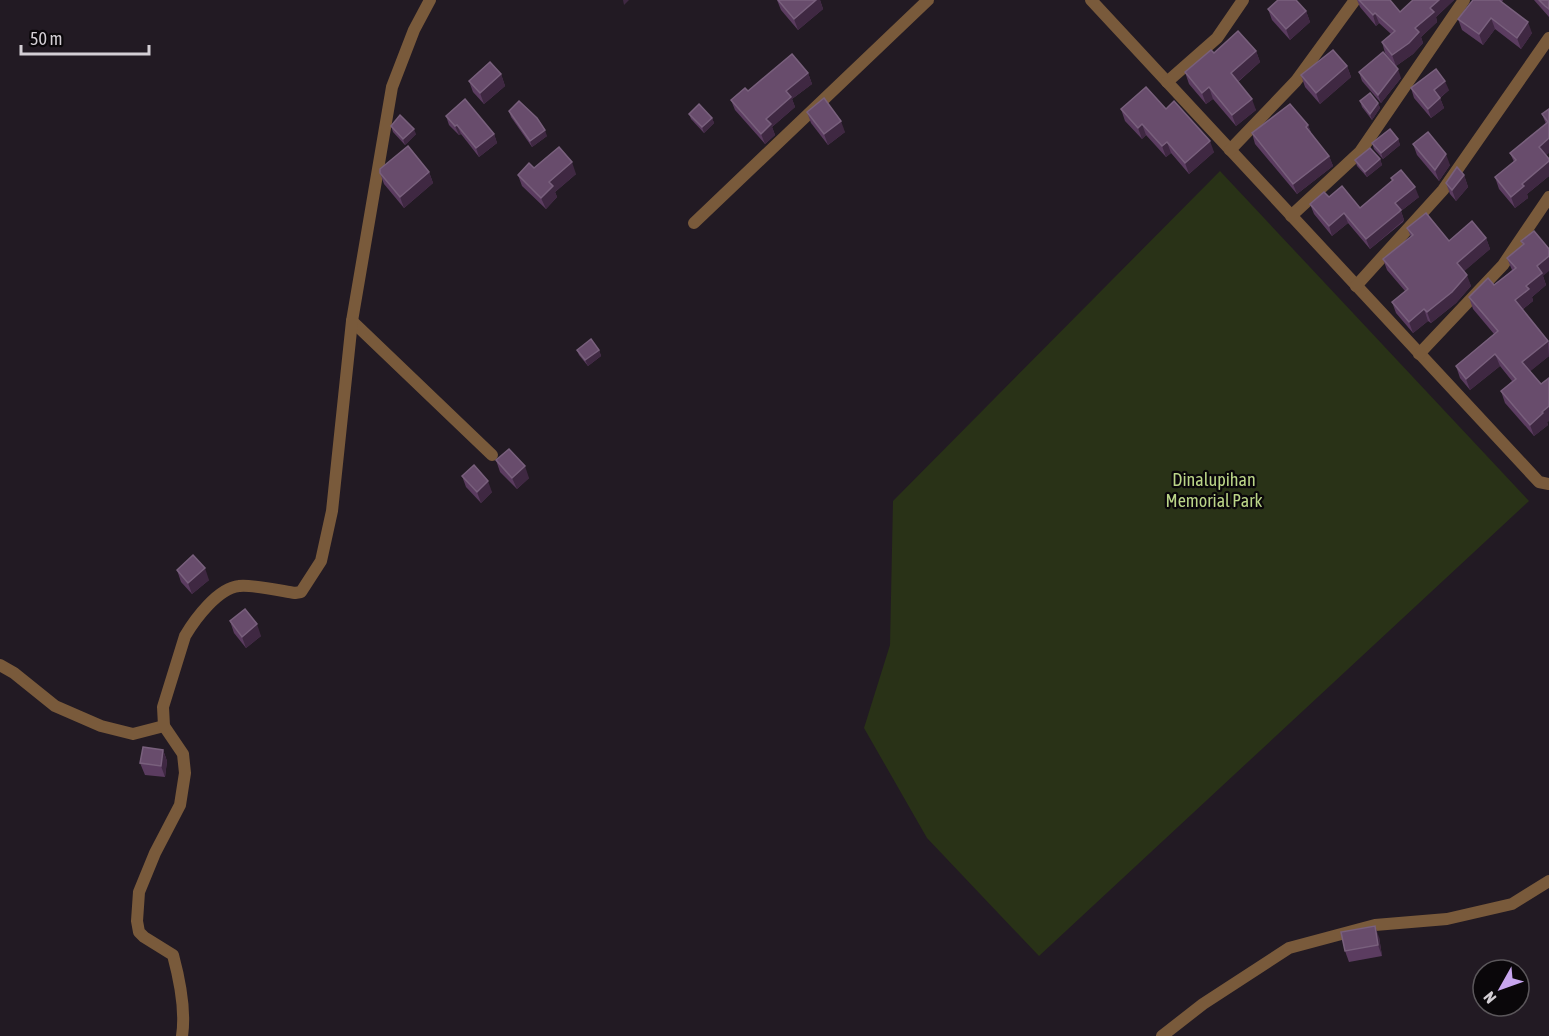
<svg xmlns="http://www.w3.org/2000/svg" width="1549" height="1036" viewBox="0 0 1549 1036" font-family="'Asap Condensed',sans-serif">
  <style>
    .green { fill: #293217 }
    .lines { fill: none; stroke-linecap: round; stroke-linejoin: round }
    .street { stroke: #795a3b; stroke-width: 12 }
    .wall { fill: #5b3c60 }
    .shaded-wall { fill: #3f2842 }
    .building { fill: #684c6c; stroke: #79607d; stroke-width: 1.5 }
    .labels { text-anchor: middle; stroke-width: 4.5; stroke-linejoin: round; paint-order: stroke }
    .park-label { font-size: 18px; fill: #bbd588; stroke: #0a070a }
  </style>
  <rect width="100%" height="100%" fill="#221a23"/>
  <!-- green -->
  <path class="green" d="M1220,171l309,330 -490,455 -112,-118 -63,-110 26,-83 3,-144z"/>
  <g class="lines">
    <!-- street -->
    <g class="street">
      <path d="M1091,0l448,482 10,2"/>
      <path d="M1167,82l50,-44 26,-38"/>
      <path d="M1230,150l66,-69 59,-81"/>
      <path d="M1291,216l69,-64 104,-152"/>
      <path d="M694,223l234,-223"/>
      <path d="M1356,286l87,-96 106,-152"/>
      <path d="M352,321l140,134"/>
      <path d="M1419,354l84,-89 46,-68"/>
      <path d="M0,665l14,8 41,33 46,20 32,8 31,-8"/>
      <path d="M182,1036c4,-26 -2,-55 -9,-81l-29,-18 -5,-5 -2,-11 2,-29 16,-39 25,-48 5,-32 -2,-19 -19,-28 -1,-19 22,-71c10,-17 33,-48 54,-50 11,-2 43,5 56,7l6,-1 20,-31 11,-50 20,-190 40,-234 22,-57 16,-30"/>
      <path d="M1162,1036l41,-32 86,-56 86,-23 72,-6 65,-15 37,-23"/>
    </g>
  </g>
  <!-- wall -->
  <g class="wall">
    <path d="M777,0h43l3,9 -25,21 -17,-20z"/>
    <path d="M1357,0h33l10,12 13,-12h41l-18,17 1,5 -16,15 2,6 -10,11 -17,12 -11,-13 -3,-11 9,-8 -12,-11 -3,3 -16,-19z"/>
    <path d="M1473,0h30l-1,2 30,31 -11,16 -26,-20 -12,16 -21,-15 -4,-11z"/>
    <path d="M1534,0h15v17z"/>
    <path d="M1268,9l38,2 4,11 -20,18 -18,-20z"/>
    <path d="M1256,51l4,11 -22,20 18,28 -20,16 -23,-27 -7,5 -17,-20 -4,-12 29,-19z"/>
    <path d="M1347,66l4,11 -31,27 -15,-17 -4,-12z"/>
    <path d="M1359,72l42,6 -20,25 -19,-22z"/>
    <path d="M808,73l4,11 -20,15 3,8 -23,20 3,8 -10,9 -30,-34 -4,-10 17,-9z"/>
    <path d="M501,74l4,12 -21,18 -11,-12 -4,-11z"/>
    <path d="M1411,88l38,2 -9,8 4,10 -13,10 -17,-20z"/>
    <path d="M1360,101l18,2 2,5 -8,12 -10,-13z"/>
    <path d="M1121,109h45l48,43 -25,22 -18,-21 -5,4 -20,-22 -4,4 -17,-18z"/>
    <path d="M1549,109l-3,47 3,3v17l-22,18 1,4 -13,10 -16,-19 -4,-12 19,-15 -4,-9 36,-29 -4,-10z"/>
    <path d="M509,111l38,25 -15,11 -21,-30z"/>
    <path d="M807,112l38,20 -17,13 -17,-22z"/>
    <path d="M689,114l23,4 2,5 -10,10 -13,-14z"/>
    <path d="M446,116l48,18 3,9 -18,14 -18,-23 -2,1 -10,-10z"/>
    <path d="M1308,125l4,10 17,21 4,10 -36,28 -42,-50 -3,-11z"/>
    <path d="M391,126l25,8 -11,11 -12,-13z"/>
    <path d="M1398,139l2,6 -17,14 -9,-10 -2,-6z"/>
    <path d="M1413,144l37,21 -11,16 -22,-26z"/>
    <path d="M1380,159l2,6 -15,12 -10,-11 -2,-6z"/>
    <path d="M534,168l42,6 -21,18 2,5 -11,12 -24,-23 -4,-11z"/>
    <path d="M429,172l4,11 -29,25 -20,-24 -4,-11z"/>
    <path d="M1464,175l4,12 -12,14 -6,-7 -4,-11z"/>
    <path d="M1391,178l28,19 -18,14 3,9 -1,2 -33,27 -22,-26 -16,13 -18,-22 -4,-10 19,-7 31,11 32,-27z"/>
    <path d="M1407,228l42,13 37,-3 4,11 -26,22 7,15 -15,17 -25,20 -3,-2 -15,12 -17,-20 -4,-11 13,-11 -18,-21 -4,-11 28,-22z"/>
    <path d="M1534,231l9,45 3,9 -14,12 1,4 -11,9 26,31 1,2v13l-19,15 18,54 -14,11 -29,-33 -4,-12 11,-10 -12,-15 -30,24 -10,-12 -4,-12 38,-32 -21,-25 -4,-12 25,-12 18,-15 -5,-12 16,-13 -2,-4z"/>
    <path d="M577,350h22l2,6 -13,10 -9,-11z"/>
    <path d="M496,460l33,18 -12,11 -17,-17z"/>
    <path d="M462,476l30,16 -11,11 -15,-16z"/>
    <path d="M177,570l32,10 -17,14 -11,-12z"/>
    <path d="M230,621l31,15 -15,12 -12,-15z"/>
    <path d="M163,750l4,11 -2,16 -20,-2 -5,-12z"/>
    <path d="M1379,937l3,19 -33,6 -4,-11z"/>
  </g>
  <!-- shaded-wall -->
  <g class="shaded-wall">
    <path d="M623,0h6l-5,5z"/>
    <path d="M816,0h4l3,9 -25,21 -4,-11z"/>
    <path d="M1439,0h15l-18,17 1,5 -16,15 2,6 -10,11 -17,12 -4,-11 38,-47z"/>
    <path d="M1306,11l4,11 -20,18 -4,-11z"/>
    <path d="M1375,13l4,10 -3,3 -3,-11z"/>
    <path d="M1491,18l4,11 -12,16 -4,-11z"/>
    <path d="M1528,22l4,11 -11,16 -4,-11z"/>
    <path d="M1256,51l4,11 -25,22 -4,-11z"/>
    <path d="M1347,66l4,11 -31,27 -4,-11z"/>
    <path d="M1398,69l3,9 -20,25 -3,-8z"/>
    <path d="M808,73l4,11 -20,15 3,8 -23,20 3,8 -10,9 -4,-10 5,-15 20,-28z"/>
    <path d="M501,74l4,12 -21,18 -4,-11z"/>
    <path d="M1445,81l4,9 -12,10 -3,-10z"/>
    <path d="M1209,87l4,12 -7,5 -4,-11z"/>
    <path d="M1440,98l4,10 -13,10 -3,-9z"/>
    <path d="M1252,99l4,11 -20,16 -4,-11z"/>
    <path d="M1378,103l2,5 -8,12 -2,-6z"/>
    <path d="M712,118l2,5 -10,10 -2,-6z"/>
    <path d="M841,121l4,11 -17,13 -4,-11z"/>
    <path d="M1142,124l4,11 -4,4 -4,-11z"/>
    <path d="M457,125l4,9 -2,1 -4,-9z"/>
    <path d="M1308,125l4,10 -6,-8z"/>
    <path d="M414,129l2,5 -11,11 -2,-6z"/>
    <path d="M545,130l2,6 -15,11 -2,-6z"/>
    <path d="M494,134l3,9 -18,14 -3,-9z"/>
    <path d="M1549,138v15l-6,5 -4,-11z"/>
    <path d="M1398,139l2,6 -17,14 -2,-6z"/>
    <path d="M1210,141l4,11 -25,22 -4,-11z"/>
    <path d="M1167,142l4,11 -5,4 -4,-11z"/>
    <path d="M1446,154l4,11 -11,16 -4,-11z"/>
    <path d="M1329,156l4,10 -36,28 -4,-10z"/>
    <path d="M1380,159l2,6 -15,12 -2,-5z"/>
    <path d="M1549,161v15l-22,18 1,4 -13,10 -4,-11 11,-13z"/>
    <path d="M572,162l4,12 -21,18 2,5 -11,12 -5,-11 8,-16z"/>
    <path d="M429,172l4,11 -29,25 -4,-11z"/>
    <path d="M1464,175l4,12 -12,14 -4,-11z"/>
    <path d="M1415,187l4,10 -18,14 3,9 -34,29 -4,-10 29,-36z"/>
    <path d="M1344,213l4,10 -16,13 -3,-10z"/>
    <path d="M1486,238l4,11 -29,25 -4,-11z"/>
    <path d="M1549,256v15l-6,5 3,9 -14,12 1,4 -14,11 -4,-12 11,-14 11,-20z"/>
    <path d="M1467,275l4,11 -15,17 -25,20 -4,-11z"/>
    <path d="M1424,309l4,12 -15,12 -4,-11z"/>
    <path d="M1548,341l1,15 -22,18 -5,-12z"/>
    <path d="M599,350l2,6 -13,10 -3,-6z"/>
    <path d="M1495,354l5,12 -30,24 -4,-11z"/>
    <path d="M1549,406v15l-2,2 1,2 -14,11 -4,-11z"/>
    <path d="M525,466l4,12 -12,11 -5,-11z"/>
    <path d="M488,481l4,11 -11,11 -4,-11z"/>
    <path d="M205,568l4,12 -17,14 -4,-11z"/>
    <path d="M257,624l4,12 -15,12 -4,-11z"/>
    <path d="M163,750l4,11 -2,16 -4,-11z"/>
    <path d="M1375,926l4,11 3,19 -4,-11z"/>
  </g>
  <!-- building -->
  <g class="building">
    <path d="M778,0h38l-22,19z"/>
    <path d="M1278,0h18l10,11 -20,18 -18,-20z"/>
    <path d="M1359,0h31l10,12 13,-12h26l-9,8 4,4 -19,16 4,4 -10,11 -17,12 -10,-13 13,-11 -20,-18 -2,2z"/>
    <path d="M1473,0h26l29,22 -11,16 -26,-20 -12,16 -21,-15z"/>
    <path d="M1539,0h10v9l-4,-3z"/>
    <path d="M1238,31l18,20 -25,22 21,26 -20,16 -23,-28 -7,6 -17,-21 26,-22 3,3z"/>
    <path d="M1333,50l14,16 -31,27 -15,-18z"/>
    <path d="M1383,52l15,17 -20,26 -19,-23z"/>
    <path d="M792,54l16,19 -22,18 5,6 -25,22 5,5 -10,10 -30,-34 14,-12 3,3z"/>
    <path d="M490,62l11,12 -21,19 -11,-12z"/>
    <path d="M1436,69l9,12 -11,9 6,8 -12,11 -17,-21z"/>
    <path d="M1146,87l20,22 8,-8 36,40 -25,22 -18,-21 -5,4 -20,-22 -4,4 -17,-19z"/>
    <path d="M1370,93l8,10 -8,11 -10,-13z"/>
    <path d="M824,98l17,23 -17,13 -17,-22z"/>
    <path d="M465,99l29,35 -18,14 -19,-23 -2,1 -9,-10z"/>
    <path d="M519,101l18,17 8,12 -15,11 -21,-30z"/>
    <path d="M699,104l13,14 -10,9 -13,-13z"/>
    <path d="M1290,104l18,21 -2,2 23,29 -36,28 -41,-51z"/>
    <path d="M1549,109v29l-10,9 10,12v2l-27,23 2,2 -13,11 -16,-20 21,-17 -6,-7 38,-31 -6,-8z"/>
    <path d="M400,115l14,14 -11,10 -12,-13z"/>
    <path d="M1390,129l8,10 -17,14 -9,-10z"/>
    <path d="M1428,132l18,22 -11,16 -22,-26z"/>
    <path d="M408,146l21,26 -29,25 -20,-24v-4z"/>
    <path d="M559,147l13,15 -23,20 4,4 -12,12 -23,-23 11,-12 5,5z"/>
    <path d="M1370,148l10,11 -15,13 -10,-12z"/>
    <path d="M1457,167l7,8 -12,15 -6,-7z"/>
    <path d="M1401,170l14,17 -20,16 6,7 -2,2 -33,27 -22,-26 -15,13 -19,-22 14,-12 5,5 13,-11 18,22 33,-28 -2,-2z"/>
    <path d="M1426,213l23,28 23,-20 14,17 -29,25 10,12 -15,17 -25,20 -3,-3 -15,13 -17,-20 16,-13 -25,-30 30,-24 -6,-7z"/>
    <path d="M1534,231l15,18v7l-12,10 5,7 -16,13 3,3 -14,11 33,41 -26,21 19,22 8,-6v28l-7,6 1,1 -13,12 -29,-34 15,-12 -21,-25 -29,25 -10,-13 42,-35 -29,-34 19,-19 6,7 22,-17 -9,-10 17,-14 -3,-3z"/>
    <path d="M591,339l8,11 -14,10 -8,-10z"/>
    <path d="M509,449l16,17 -13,12 -16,-18z"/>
    <path d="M474,465l14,16 -11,11 -15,-16z"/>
    <path d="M193,555l12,13 -17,15 -11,-13z"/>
    <path d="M245,609l12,15 -15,13 -12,-16z"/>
    <path d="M143,747l20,3 -2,16 -21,-3z"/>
    <path d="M1375,926l3,19 -33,6 -4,-19z"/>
  </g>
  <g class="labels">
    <!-- park labels -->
    <g class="park-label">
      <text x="1214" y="486">Dinalupihan<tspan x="1214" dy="21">Memorial Park</tspan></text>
    </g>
  </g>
  <!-- north arrow -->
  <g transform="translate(1501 988) rotate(230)"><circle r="28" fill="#0a070a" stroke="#5b575b" stroke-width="1.5"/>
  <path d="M0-4.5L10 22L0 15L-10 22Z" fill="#c8a6ef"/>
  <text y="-9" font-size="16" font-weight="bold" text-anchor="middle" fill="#d4cfd5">N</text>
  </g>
  <!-- scale -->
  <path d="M21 45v9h128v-9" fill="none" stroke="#d4cfd5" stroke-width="3"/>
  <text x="30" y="45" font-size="18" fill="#d4cfd5" stroke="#0a070a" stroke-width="4.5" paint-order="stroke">50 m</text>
</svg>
